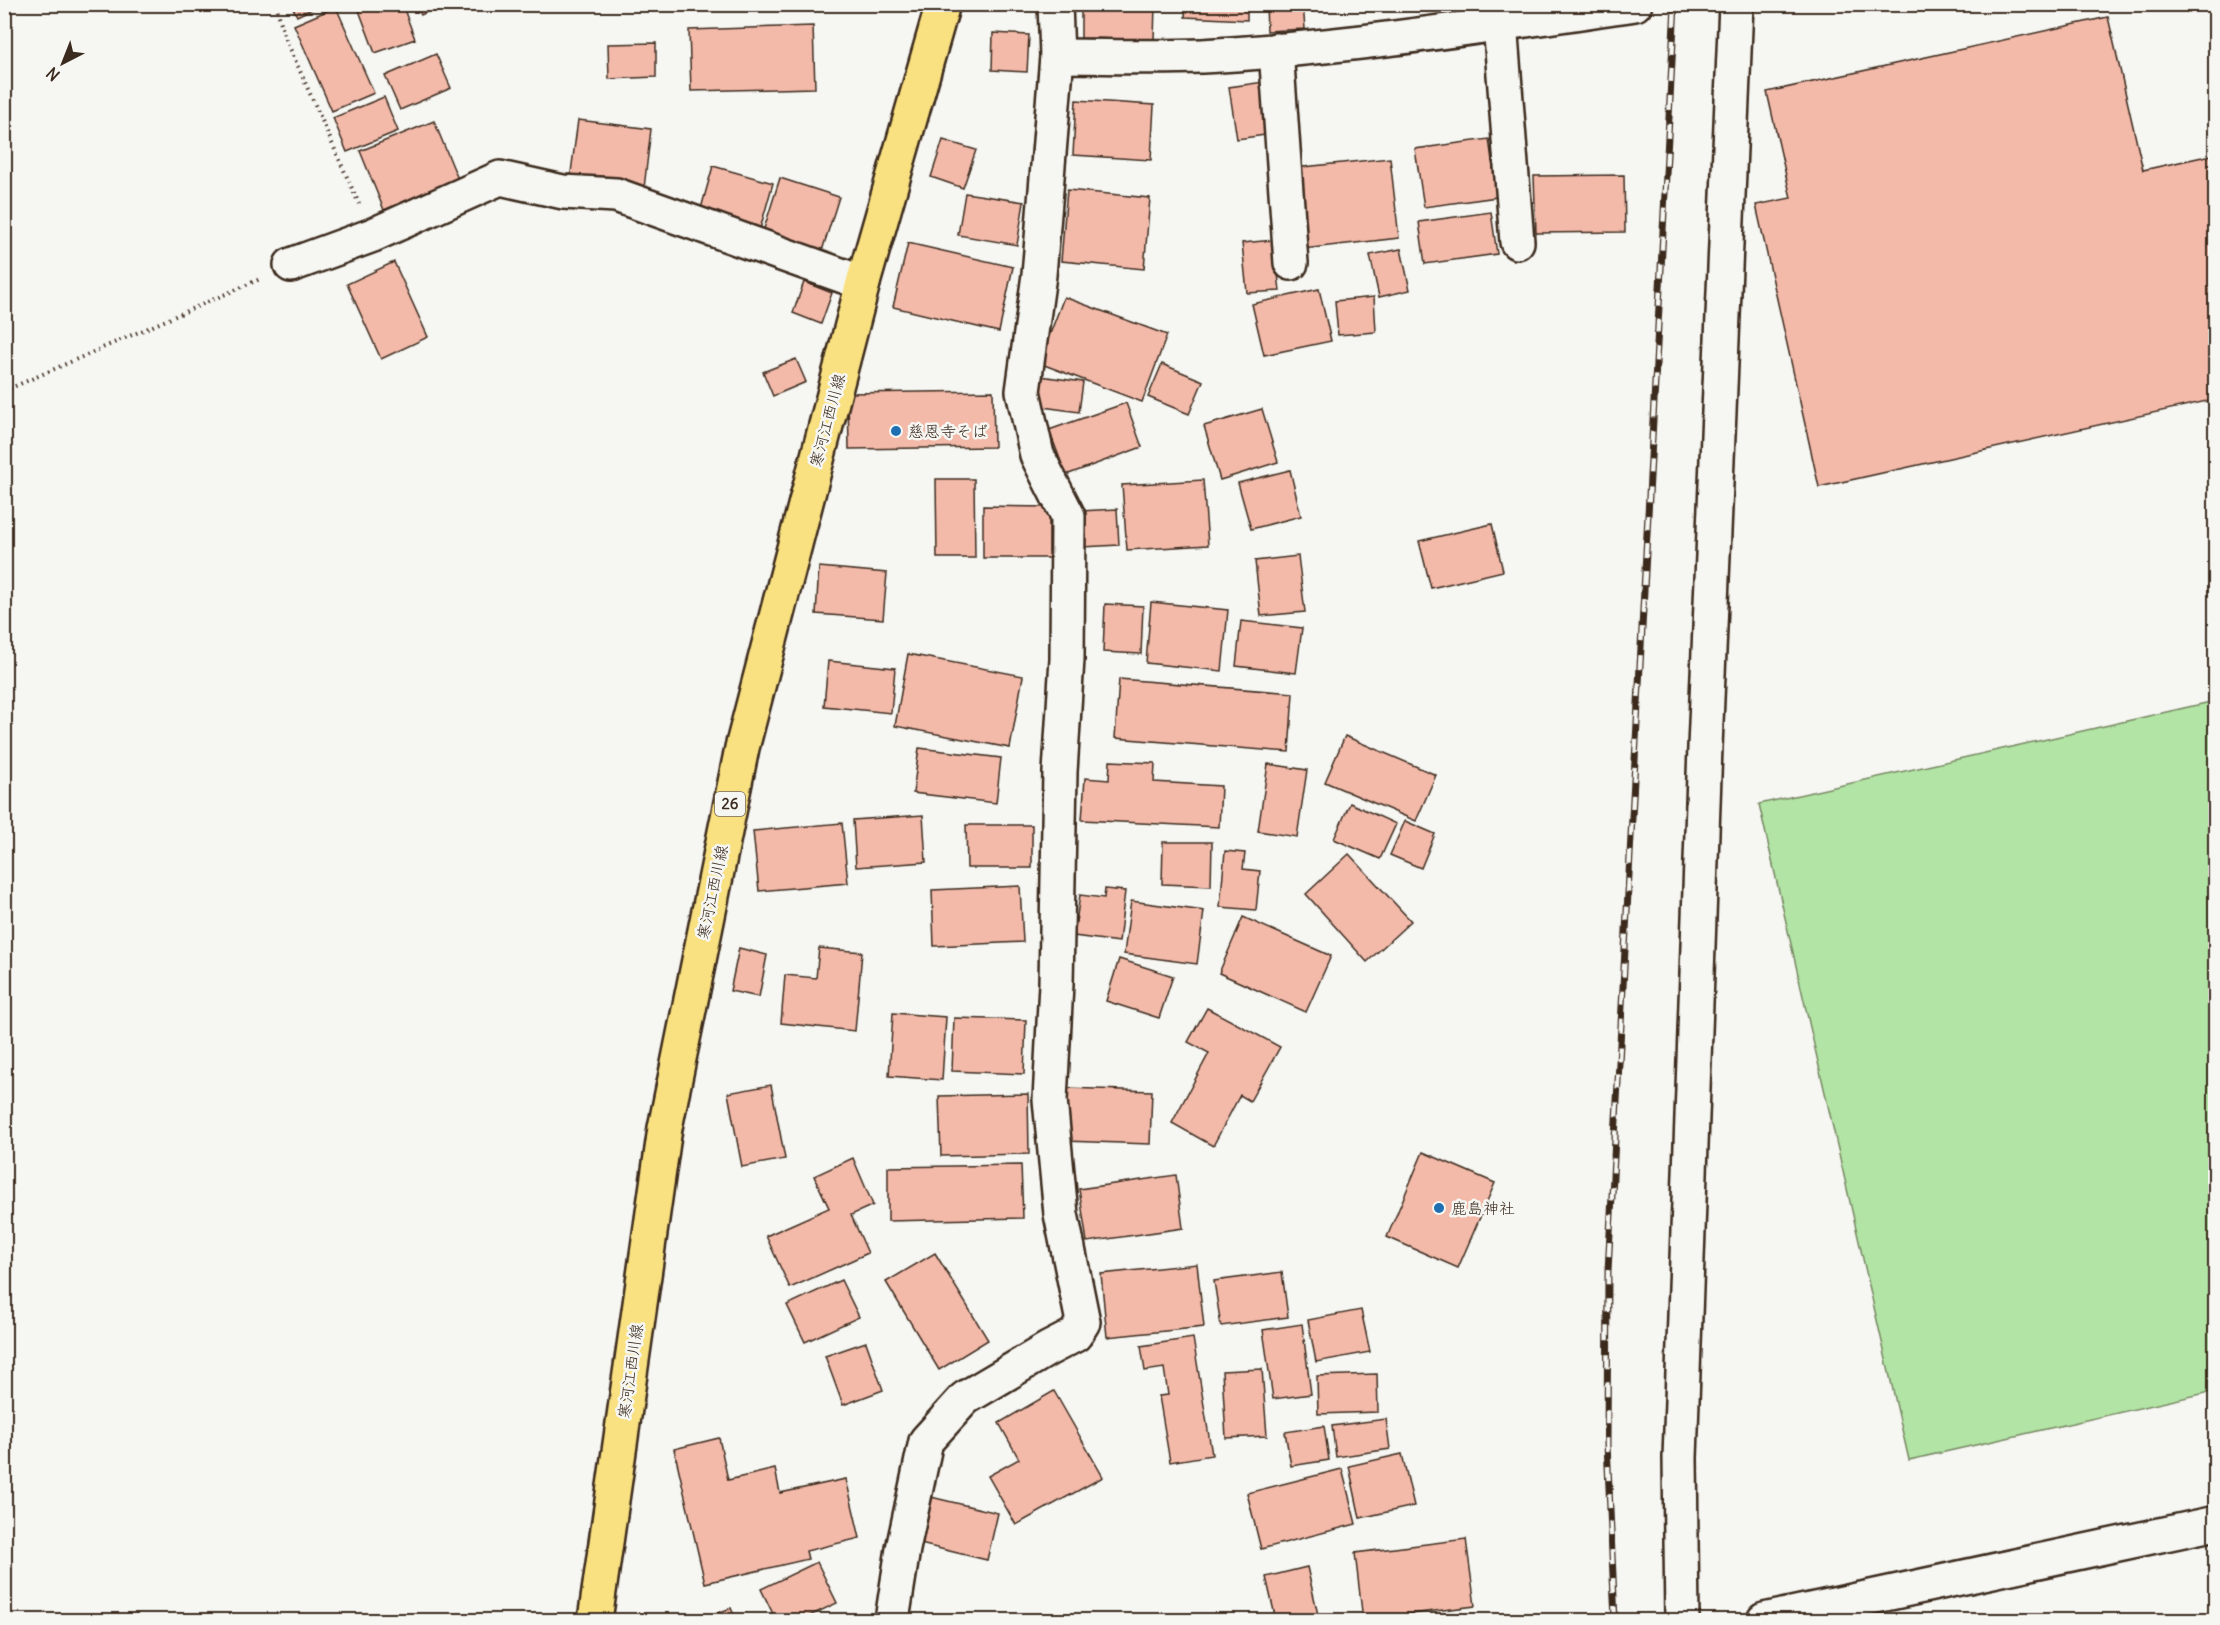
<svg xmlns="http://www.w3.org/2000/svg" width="2220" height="1625" viewBox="0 0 2220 1625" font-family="Delius,'Klee One',sans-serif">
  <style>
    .green { fill: #b2e4a5; stroke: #768762; stroke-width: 1.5 }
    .building { fill: #f3baaa; stroke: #3b2a1e; stroke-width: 1.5 }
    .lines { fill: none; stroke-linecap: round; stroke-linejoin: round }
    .minor-casing { stroke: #3b2a1e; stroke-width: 38 }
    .major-casing { stroke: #3b2a1e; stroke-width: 38 }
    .path { stroke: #3b2a1e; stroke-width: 4; stroke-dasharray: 1.5 4.5; stroke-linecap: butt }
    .minor { stroke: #f6f6f2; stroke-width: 33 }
    .major { stroke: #f9e181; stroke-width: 33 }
    .rail-casing { stroke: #3b2a1e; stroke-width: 7 }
    .rail { stroke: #f6f6f2; stroke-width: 4.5; stroke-dasharray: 14; stroke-linecap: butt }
    .poi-dot { fill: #1f6fb2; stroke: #f6f6f2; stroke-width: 2 }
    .labels { text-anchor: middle; stroke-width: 5; stroke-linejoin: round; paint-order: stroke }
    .shield { fill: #f6f6f2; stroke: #73675e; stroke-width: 1.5 }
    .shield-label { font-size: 15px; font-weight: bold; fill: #3b2a1e }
    .street-label { font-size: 16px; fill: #3b2a1e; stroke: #f6f6f2 }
    .poi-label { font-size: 16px; fill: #3b2a1e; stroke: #f6f6f2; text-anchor: start }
  </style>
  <rect width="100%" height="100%" fill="#f6f6f2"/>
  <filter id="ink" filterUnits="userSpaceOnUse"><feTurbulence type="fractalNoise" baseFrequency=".0167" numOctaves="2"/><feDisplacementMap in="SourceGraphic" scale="12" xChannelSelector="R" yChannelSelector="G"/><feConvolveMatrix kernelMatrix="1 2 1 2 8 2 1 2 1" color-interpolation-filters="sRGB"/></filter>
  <g filter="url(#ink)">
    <!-- green -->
    <path class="green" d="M2215,701v690l-306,69 -150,-656z"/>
    <!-- building -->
    <g class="building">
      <path d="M291,4h31l-25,12z"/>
      <path d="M402,4l13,35 -40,14 -18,-48z"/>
      <path d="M415,4h27l-21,11z"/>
      <path d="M1081,4h74l-1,36 -73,-2z"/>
      <path d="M1186,4h61v16l-62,-3z"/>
      <path d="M1266,4h37l2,25 -38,2z"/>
      <path d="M336,7l38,86 -42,18 -38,-86z"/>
      <path d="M2108,17l35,153 73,-16v245l-397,88 -63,-282 35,-7 -24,-106z"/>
      <path d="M813,26l2,62 -124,3 -2,-61z"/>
      <path d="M993,33l36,2 -2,37 -35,-2z"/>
      <path d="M656,43v34l-47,2 -1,-35z"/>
      <path d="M436,54l15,34 -51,22 -15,-34z"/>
      <path d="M1264,82l8,52 -35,5 -8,-52z"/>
      <path d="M384,97l14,34 -51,21 -14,-34z"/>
      <path d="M1076,100l78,5 -3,55 -78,-5z"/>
      <path d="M578,120l73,9 -7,59 -74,-8z"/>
      <path d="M434,121l24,58 -74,31 -24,-59z"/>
      <path d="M1489,139l8,58 -73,10 -9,-58z"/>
      <path d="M943,140l33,10 -13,38 -32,-11z"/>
      <path d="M1390,158l9,80 -96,11 -9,-81z"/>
      <path d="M713,166l60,17 -13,46 -60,-17z"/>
      <path d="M1624,175l1,57 -89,1 -2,-57z"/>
      <path d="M780,178l59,19 -18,57 -59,-19z"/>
      <path d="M1067,190l83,8 -6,71 -83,-8z"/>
      <path d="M965,193l59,9 -7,43 -59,-10z"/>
      <path d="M1491,212l6,42 -72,10 -6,-42z"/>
      <path d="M1274,240l6,51 -33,2 -5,-50z"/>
      <path d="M908,243l105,24 -14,65 -106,-25z"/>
      <path d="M1401,249l9,41 -31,7 -9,-42z"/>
      <path d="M394,262l34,75 -47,22 -34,-75z"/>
      <path d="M804,282l28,11 -11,31 -28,-11z"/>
      <path d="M1319,289l12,52 -67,14 -12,-51z"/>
      <path d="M1064,297l103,38 -25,67 -103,-39z"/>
      <path d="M1374,297l2,35 -38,3 -3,-34z"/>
      <path d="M796,359l10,23 -33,14 -10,-24z"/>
      <path d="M1162,364l41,17 -14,33 -41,-17z"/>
      <path d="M1040,376l43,6 -4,30 -43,-6z"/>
      <path d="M993,391l1,56 -145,2 -1,-56z"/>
      <path d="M1126,403l16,44 -76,28 -17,-45z"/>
      <path d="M1262,409l16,53 -58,18 -16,-54z"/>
      <path d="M1290,470l11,46 -50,13 -13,-46z"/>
      <path d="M936,479h38l1,79h-38z"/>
      <path d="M1203,480l5,65 -81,5 -5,-65z"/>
      <path d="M983,506l66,1v51h-66z"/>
      <path d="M1117,509l2,36 -37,2 -2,-36z"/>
      <path d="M1492,524l11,47 -72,17 -12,-47z"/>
      <path d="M1298,556l7,56 -44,4 -6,-55z"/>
      <path d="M819,567l68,6 -4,46 -67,-5z"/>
      <path d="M1151,602l77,8 -6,61 -76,-8z"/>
      <path d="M1105,604l38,2 -2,48 -38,-2z"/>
      <path d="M1241,621l61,7 -6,45 -60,-7z"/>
      <path d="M908,654l115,22 -13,72 -115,-22z"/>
      <path d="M828,661l67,7 -4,45 -67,-7z"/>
      <path d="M1119,679l174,14 -4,59 -174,-14z"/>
      <path d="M1345,736l91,39 -20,46 -91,-39z"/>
      <path d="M919,748l82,10 -5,45 -83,-10z"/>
      <path d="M1110,761l45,2 -1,19 67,4 -2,41 -137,-7 3,-42 24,2z"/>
      <path d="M1268,764l39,6 -10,67 -39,-6z"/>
      <path d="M1350,803l46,21 -16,35 -46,-20z"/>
      <path d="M923,815l3,47 -70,5 -3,-47z"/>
      <path d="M1405,821l30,13 -14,34 -31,-13z"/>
      <path d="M842,823l6,60 -89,8 -6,-60z"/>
      <path d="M966,825h66v43h-65z"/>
      <path d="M1163,842h49l-1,44 -49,-2z"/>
      <path d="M1225,851l20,2 -2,16 17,2 -4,39 -36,-3z"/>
      <path d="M1349,854l62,67 -44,41 -61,-68z"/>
      <path d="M1020,886l3,56 -89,4 -2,-56z"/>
      <path d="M1105,889l20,2 -6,51 -45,-6 6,-41 24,3z"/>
      <path d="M1131,901l73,10 -7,53 -73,-10z"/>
      <path d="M1243,917l88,39 -25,56 -87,-39z"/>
      <path d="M739,948l28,7 -8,42 -29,-6z"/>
      <path d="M819,948l43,4 -7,79 -74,-8 4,-48 31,3z"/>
      <path d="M1119,959l54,17 -14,42 -53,-17z"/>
      <path d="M1207,1008l73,39 -30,54 -10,-6 -27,51 -41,-23 37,-70 -21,-11z"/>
      <path d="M893,1013l53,4 -4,63 -53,-4z"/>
      <path d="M954,1018l72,2 -2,54 -72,-3z"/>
      <path d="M771,1085l14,74 -43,8 -14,-74z"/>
      <path d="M1066,1088l86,3 -2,53 -86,-3z"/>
      <path d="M1028,1094l1,60 -88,2 -2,-60z"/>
      <path d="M1423,1152l72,31 -37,85 -71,-31z"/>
      <path d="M853,1158l20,47 -22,10 17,38 -78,35 -24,-52 63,-28 -15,-32z"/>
      <path d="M1021,1165l2,53 -135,3v-54z"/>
      <path d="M1176,1175l7,53 -96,14 -8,-53z"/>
      <path d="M935,1253l53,87 -49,30 -53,-88z"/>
      <path d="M1197,1264l7,63 -97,10 -6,-63z"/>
      <path d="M1282,1272l6,45 -67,9 -7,-45z"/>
      <path d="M841,1280l18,37 -54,25 -18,-37z"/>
      <path d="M1361,1310l9,42 -54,10 -8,-42z"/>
      <path d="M1302,1324l9,70 -38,5 -10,-69z"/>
      <path d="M1193,1338l19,117 -42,7 -11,-66 9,-1 -4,-27 -19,3 -4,-25z"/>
      <path d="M866,1342l17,48 -40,15 -18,-49z"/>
      <path d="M1262,1369l5,67 -41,2 -4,-67z"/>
      <path d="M1377,1374l1,38 -60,2 -1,-38z"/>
      <path d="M1054,1391l49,86 -87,48 -28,-49 31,-17 -20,-36z"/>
      <path d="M1386,1419l4,30 -54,8 -4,-31z"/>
      <path d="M1324,1426l5,34 -38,6 -6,-34z"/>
      <path d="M719,1438l9,42 47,-11 5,24 66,-14 14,59 -54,13 2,8 -103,24 -31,-134z"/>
      <path d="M1402,1454l12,52 -54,12 -11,-52z"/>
      <path d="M1342,1469l14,55 -95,25 -14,-56z"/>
      <path d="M931,1497l67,16 -11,47 -67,-16z"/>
      <path d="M1466,1539l9,67 -112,14 -8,-67z"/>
      <path d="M817,1562l20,41 -36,17h-25l-15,-31z"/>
      <path d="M1307,1567l12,52 -43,1 -10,-43z"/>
      <path d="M731,1608l5,12h-37z"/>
      <path d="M2216,1616v4h-19z"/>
    </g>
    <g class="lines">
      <defs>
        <g id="minor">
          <path d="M1500,23l17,219"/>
          <path d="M1276,50l15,213"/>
          <path d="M1057,56c48,0 97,2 145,0 145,-8 289,-31 433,-52"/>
          <path d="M291,265l82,-30 127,-57 63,14 53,3 247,88"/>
          <path d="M892,1620l11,-71 23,-108 39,-43 83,-49 27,-14 8,-13 -22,-108 -11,-114 6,-116 4,-212 7,-113 1,-143 -31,-61 -14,-64 16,-116 18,-219 -2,-52"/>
          <path d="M1682,1620l-2,-162 25,-711 31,-743"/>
          <path d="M1764,1620l452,-97"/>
        </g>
        <path id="major" d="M595,1620l70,-492 77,-380 121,-465 80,-279"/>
      </defs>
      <!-- minor casing -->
      <use href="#minor" class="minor-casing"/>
      <!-- major casing -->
      <use href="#major" class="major-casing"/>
      <!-- path -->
      <g class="path">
        <path d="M276,4l8,31 75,169"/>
        <path d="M4,391l256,-112"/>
      </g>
      <!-- minor -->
      <use href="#minor" class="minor"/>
      <!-- major -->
      <use href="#major" class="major"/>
      <defs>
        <path id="rail" d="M1615,1620l-8,-176 1,-173 67,-1267"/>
      </defs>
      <!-- rail casing -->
      <use href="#rail" class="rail-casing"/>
      <!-- rail -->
      <use href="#rail" class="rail"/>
    </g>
  </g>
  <!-- markers -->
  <g class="poi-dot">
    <circle cx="896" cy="431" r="6"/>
    <circle cx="1439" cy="1208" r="6"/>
  </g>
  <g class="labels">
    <!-- shield labels -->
    <rect class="shield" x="715" y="792" width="30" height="24" rx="4.5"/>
    <g class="shield-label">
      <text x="730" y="809">26</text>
    </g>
    <!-- street labels -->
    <g class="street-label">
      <text transform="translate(827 420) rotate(-75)" y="6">寒河江西川線</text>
      <text transform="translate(712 892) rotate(-78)" y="6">寒河江西川線</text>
      <text transform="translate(630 1371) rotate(-82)" y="6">寒河江西川線</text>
    </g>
    <!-- poi labels -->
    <g class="poi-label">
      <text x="908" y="437">慈恩寺そば</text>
      <text x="1451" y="1214">鹿島神社</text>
    </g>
  </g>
  <!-- margin -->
  <rect width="2220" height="1625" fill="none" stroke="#f6f6f2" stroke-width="24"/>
  <rect x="12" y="12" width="2196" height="1601" fill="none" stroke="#3b2a1e" stroke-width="2" filter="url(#ink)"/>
  <!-- north arrow -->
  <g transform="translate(63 63) rotate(222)" stroke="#f6f6f2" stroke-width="4.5" paint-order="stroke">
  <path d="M0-4.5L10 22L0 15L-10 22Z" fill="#3b2a1e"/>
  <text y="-9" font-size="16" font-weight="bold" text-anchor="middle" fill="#3b2a1e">N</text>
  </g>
</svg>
